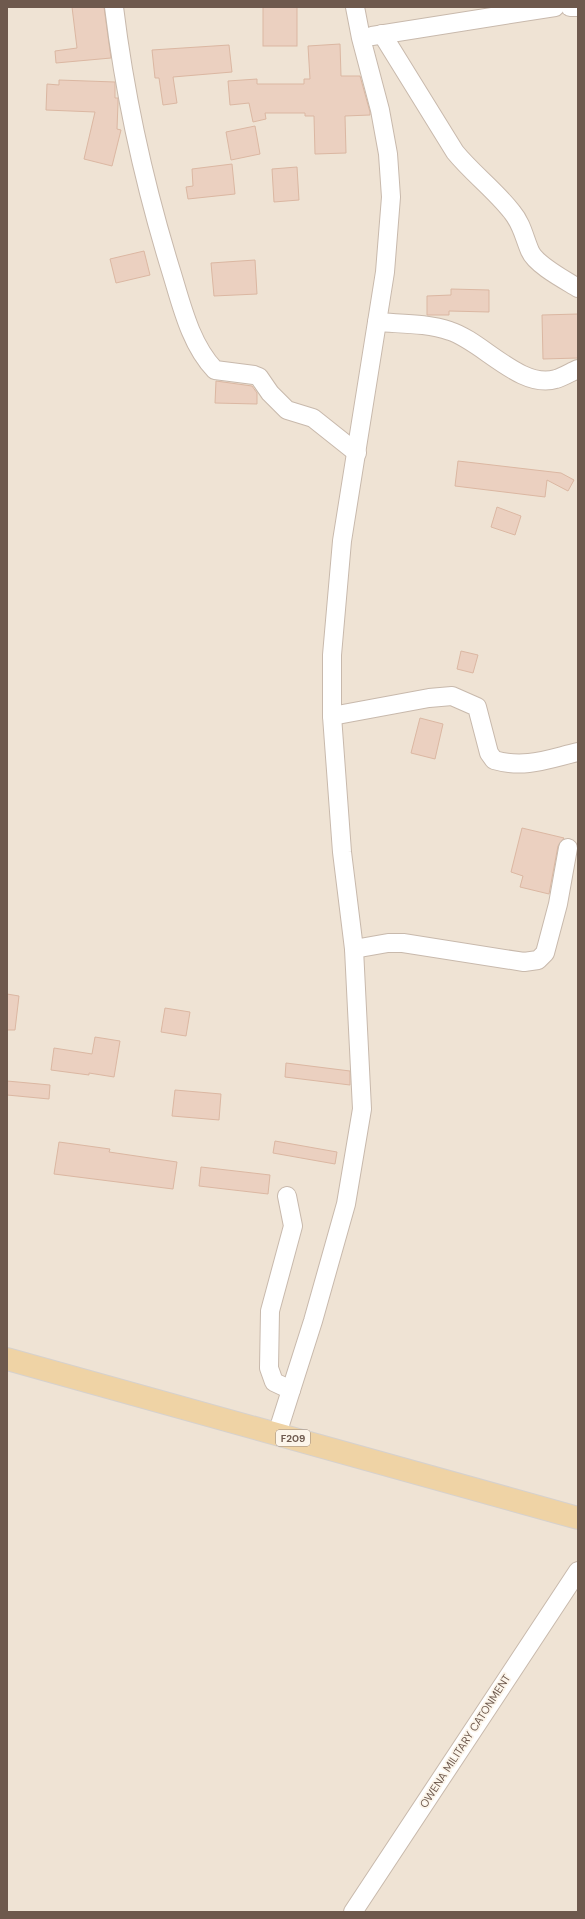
<svg xmlns="http://www.w3.org/2000/svg" width="585" height="1919" viewBox="0 0 585 1919" font-family="'DM Sans',sans-serif">
  <style>
    .residential { fill: #efe3d4 }
    .building { fill: #ebd0c0; stroke: #dbb7a2 }
    .lines { fill: none; stroke-linecap: round; stroke-linejoin: round }
    .street-casing { stroke: #c8b9ac; stroke-width: 20 }
    .primary-casing { stroke: #d6d1cd; stroke-width: 24 }
    .street { stroke: #fff; stroke-width: 18 }
    .primary { stroke: #efd3a5; stroke-width: 22 }
    .labels { text-anchor: middle; stroke-width: 3.5; stroke-linejoin: round; paint-order: stroke }
    .shield { fill: #fcf5ea; stroke: #99887c; stroke-width: 1 }
    .shield-label { font-size: 10px; font-weight: bold; fill: #6e594d }
    .street-label { font-size: 11px; fill: #6e594d; stroke: #fcf5ea }
  </style>
  <rect width="100%" height="100%" fill="#f9f1e5"/>
  <!-- residential -->
  <rect class="residential" x="7" y="7" width="571" height="1905"/>
  <!-- building -->
  <g class="building">
    <path d="M72,7h32l7,51 -55,5 -1,-12 22,-3z"/>
    <rect x="263" y="7" width="34" height="39"/>
    <path d="M340,44l1,32h19l10,36v3l-25,1 1,37 -31,1 -1,-38h-9v-3h-40l1,6 -13,3 -4,-19 -19,2 -2,-24 29,-2v5h47v-5h6l-2,-33z"/>
    <path d="M229,45l3,27 -59,5 4,26 -14,2 -4,-27h-4l-3,-28z"/>
    <path d="M59,80l56,2v16h3v5l-1,26 4,1 -9,36 -28,-7 11,-47 -49,-2 1,-26 12,1z"/>
    <path d="M255,126l5,28 -29,6 -5,-28z"/>
    <path d="M232,164l3,30 -47,5 -2,-12 7,-1 -1,-17z"/>
    <path d="M297,167l2,33 -25,2 -2,-33z"/>
    <path d="M144,251l6,24 -34,8 -6,-24z"/>
    <path d="M255,260l2,34 -43,2 -3,-33z"/>
    <path d="M451,289l38,1v22l-40,-1v4h-22v-19l24,-1z"/>
    <path d="M578,314v44l-35,1 -1,-44z"/>
    <path d="M216,381l36,5 5,7v11l-42,-1z"/>
    <path d="M458,461l103,12 13,7 -6,11 -21,-11 -2,17 -90,-11z"/>
    <path d="M497,507l24,9 -6,19 -24,-8z"/>
    <path d="M461,651l17,4 -5,18 -16,-4z"/>
    <path d="M420,718l23,6 -8,35 -24,-6z"/>
    <path d="M522,828l42,10 -6,8 -9,48 -29,-7 3,-11 -12,-4z"/>
    <path d="M7,994l12,2 -4,34h-8z"/>
    <path d="M165,1008l25,4 -4,24 -25,-4z"/>
    <path d="M95,1037l25,4 -6,36 -25,-4v2l-38,-5 3,-22 38,6z"/>
    <path d="M286,1063l64,8v14l-65,-8z"/>
    <path d="M7,1081l43,4 -1,14 -42,-4z"/>
    <path d="M175,1090l46,4 -2,26 -47,-4z"/>
    <path d="M275,1141l62,11 -2,12 -62,-11z"/>
    <path d="M59,1142l51,7 -1,3 68,10 -4,27 -119,-15z"/>
    <path d="M201,1167l69,8 -2,19 -69,-8z"/>
  </g>
  <g class="lines">
    <defs>
      <g id="street">
        <path d="M114,7c11,90 31,180 58,267 10,33 19,71 43,96l39,5 5,2 11,16 17,17 26,8 44,35"/>
        <path d="M570,7h8"/>
        <path d="M382,34l73,118c17,21 40,38 57,60 10,12 12,25 18,39 6,14 35,29 48,37"/>
        <path d="M372,36l183,-29"/>
        <path d="M377,322c24,2 50,1 73,9 32,10 71,59 106,48 7,-2 15,-7 22,-10"/>
        <path d="M332,716l97,-18 23,-2 25,11 12,46 5,7c31,9 54,-1 84,-8"/>
        <path d="M354,949l34,-6h15l121,19 14,-2 7,-7 13,-49 10,-56"/>
        <path d="M287,1196l6,30 -23,85 -1,57 5,14 17,8"/>
        <path d="M277,1434l36,-113 33,-117 16,-95 -8,-160 -12,-97 -10,-136v-61l10,-114 43,-269 6,-75 -3,-43 -8,-44 -19,-72 -6,-31"/>
        <path d="M353,1912l225,-341"/>
      </g>
      <path id="primary" d="M7,1359l571,159"/>
    </defs>
    <!-- street casing -->
    <use href="#street" class="street-casing"/>
    <!-- primary casing -->
    <use href="#primary" class="primary-casing"/>
    <!-- street -->
    <use href="#street" class="street"/>
    <!-- primary -->
    <use href="#primary" class="primary"/>
  </g>
  <g class="labels">
    <!-- shield labels -->
    <rect class="shield" x="276" y="1430" width="34" height="16" rx="3"/>
    <g class="shield-label">
      <text x="293" y="1442">F209</text>
    </g>
    <!-- street labels -->
    <g class="street-label">
      <text transform="translate(465 1741) rotate(-57)" y="4">OWENA MILITARY CATONMENT</text>
    </g>
  </g>
  <!-- border -->
  <rect width="585" height="1919" fill="none" stroke="#6e594d" stroke-width="16"/>
</svg>
